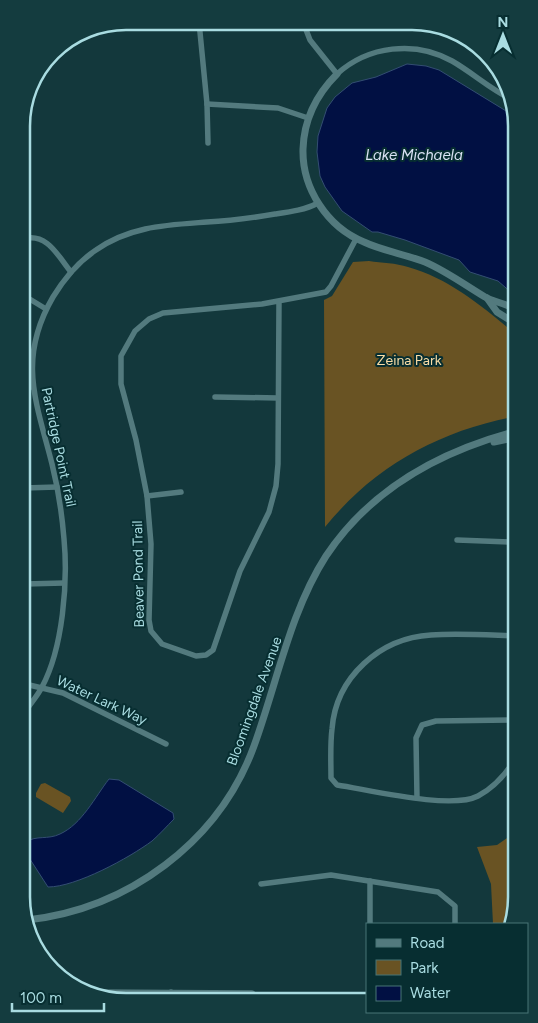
<svg xmlns="http://www.w3.org/2000/svg" width="538" height="1023" viewBox="0 0 538 1023" font-family="Figtree,sans-serif">
  <style>
    .green { fill: #695323 }
    .water { fill: #011043; stroke: #334d72 }
    .lines { fill: none; stroke-linecap: round; stroke-linejoin: round }
    .minor { stroke: #537a7e; stroke-width: 5.5 }
    .tertiary { stroke: #537a7e; stroke-width: 7 }
    .labels { text-anchor: middle; stroke-width: 4; stroke-linejoin: round; paint-order: stroke }
    .park-label { font-size: 14px; fill: #fadda6; stroke: #072e31 }
    .street-label { font-size: 14px; fill: #a9dce1; stroke: #072e31 }
    .water-label { font-size: 15px; font-style: italic; fill: #dae3f5; stroke: #072e31 }
    .rim { fill: none; stroke: #a9dce1; stroke-width: 2.5 }
  </style>
  <rect width="100%" height="100%" fill="#13383c"/>
  <!-- green -->
  <g class="green">
    <path d="M369,261c13,2 27,2 39,6 40,11 74,39 105,65v85c-76,15 -139,50 -188,110l-1,-227 8,-4 21,-34z"/>
    <path d="M45,783l25,14 1,4 -8,12 -27,-16v-4l5,-9z"/>
    <path d="M516,832l1,73 -8,19h-16l-2,-40 -14,-37 20,-2z"/>
  </g>
  <!-- water -->
  <g class="water">
    <path d="M407,64l19,2 13,4 72,44 2,180 -15,-13 -28,-9 -11,-12 -54,-20 -27,-8h-6l-30,-21 -17,-24 -5,-11 -3,-24 1,-16 9,-28 8,-11 17,-14 24,-6z"/>
    <path d="M109,779l10,1 54,33 1,6c-7,7 -14,15 -22,22 -23,17 -76,46 -104,46l-22,-34v-11c10,-7 22,-2 34,-8 22,-10 35,-37 49,-55z"/>
  </g>
  <g class="lines">
    <!-- minor -->
    <g class="minor">
      <path d="M199,22l8,82 1,39"/>
      <path d="M303,22l7,18 27,34c31,-28 78,-34 115,-13 21,12 38,28 59,38"/>
      <path d="M207,104l71,4 30,10"/>
      <path d="M23,239c24,-7 35,17 48,33"/>
      <path d="M23,295l23,14"/>
      <path d="M279,302l-1,162 -2,22 -7,26 -29,59 -27,79 -7,5 -10,1 -34,-12 -11,-13 -2,-11 2,-76 -4,-48 -11,-56 -15,-56v-28l14,-25 14,-12 14,-6 99,-9 64,-12 5,-6 25,-47"/>
      <path d="M24,387h9"/>
      <path d="M215,397l63,1"/>
      <path d="M24,488l33,-1"/>
      <path d="M147,496l34,-4"/>
      <path d="M457,540l52,2 5,5"/>
      <path d="M25,584l39,-1"/>
      <path d="M515,636c-28,-1 -57,-3 -84,-1 -51,3 -95,42 -99,94 -2,16 -1,33 -1,49l6,7c33,5 114,25 141,11 17,-9 28,-22 38,-38"/>
      <path d="M25,684l38,9 103,51"/>
      <path d="M25,712c6,-9 13,-17 17,-25 21,-39 26,-105 22,-148 -2,-25 -6,-51 -12,-75 -16,-63 -35,-105 1,-167 11,-18 25,-35 43,-47 34,-24 71,-25 111,-28 23,-1 45,-4 68,-8 14,-2 30,-4 43,-11"/>
      <path d="M417,798l-1,-60 6,-13 14,-4 79,-1"/>
      <path d="M261,884l70,-9 107,17 17,14v18"/>
      <path d="M370,924v-43"/>
      <path d="M93,992l159,1 8,6"/>
      <path d="M171,1000v-8"/>
    </g>
    <!-- tertiary -->
    <g class="tertiary">
      <path d="M337,74c-21,21 -33,45 -34,75 -1,39 24,78 61,93 19,9 41,12 61,20 21,9 40,23 60,35 9,5 19,6 28,11"/>
      <path d="M487,298l10,14 16,10"/>
      <path d="M494,442l20,-4"/>
      <path d="M27,920c101,-11 192,-78 227,-174 23,-63 36,-134 72,-190 44,-66 113,-104 187,-124"/>
    </g>
  </g>
  <g class="labels">
    <!-- park labels -->
    <g class="park-label">
      <text x="409" y="365">Zeina Park</text>
    </g>
    <!-- street labels -->
    <g class="street-label">
      <text transform="translate(59 447) rotate(78)" y="5">Partridge Point Trail</text>
      <text transform="translate(138 574) rotate(-91)" y="5">Beaver Pond Trail</text>
      <text transform="translate(102 700) rotate(25)" y="5">Water Lark Way</text>
      <text transform="translate(254 701) rotate(-70)" y="5">Bloomingdale Avenue</text>
    </g>
    <!-- water labels -->
    <g class="water-label">
      <text x="414" y="160">Lake Michaela</text>
    </g>
  </g>
  <!-- crop -->
  <path d="M0 0H538V1023H0ZM126 30H412A96 96 0 0 1 508 126V897A96 96 0 0 1 412 993H126A96 96 0 0 1 30 897V126A96 96 0 0 1 126 30Z" fill="#143c3f" fill-rule="evenodd"/>
  <path class="rim" d="M126 30H412A96 96 0 0 1 508 126V897A96 96 0 0 1 412 993H126A96 96 0 0 1 30 897V126A96 96 0 0 1 126 30Z"/>
  <!-- legend -->
  <rect x="366" y="923" width="162" height="90" fill="#072e31" stroke="#487477"/>
  <rect x="376" y="939" width="25" height="8" fill="#537a7e" stroke="#487477"/>
  <text x="410" y="948" font-size="15" fill="#a9dce1">Road</text>
  <rect x="376" y="960" width="25" height="15" fill="#695323" stroke="#487477"/>
  <text x="410" y="973" font-size="15" fill="#a9dce1">Park</text>
  <rect x="376" y="986" width="25" height="15" fill="#011043" stroke="#487477"/>
  <text x="410" y="998" font-size="15" fill="#a9dce1">Water</text>
  <!-- north arrow -->
  <g transform="translate(503 35)" stroke="#072e31" stroke-width="4" paint-order="stroke">
  <path d="M0-4L9 19L0 12L-9 19Z" fill="#a9dce1"/>
  <text y="-8" font-size="14" font-weight="bold" text-anchor="middle" fill="#a9dce1">N</text>
  </g>
  <!-- scale -->
  <path d="M12 1003v8h92v-8" fill="none" stroke="#a9dce1" stroke-width="2.5"/>
  <text x="20" y="1003" font-size="15" fill="#a9dce1" stroke="#072e31" stroke-width="4" paint-order="stroke">100 m</text>
</svg>
